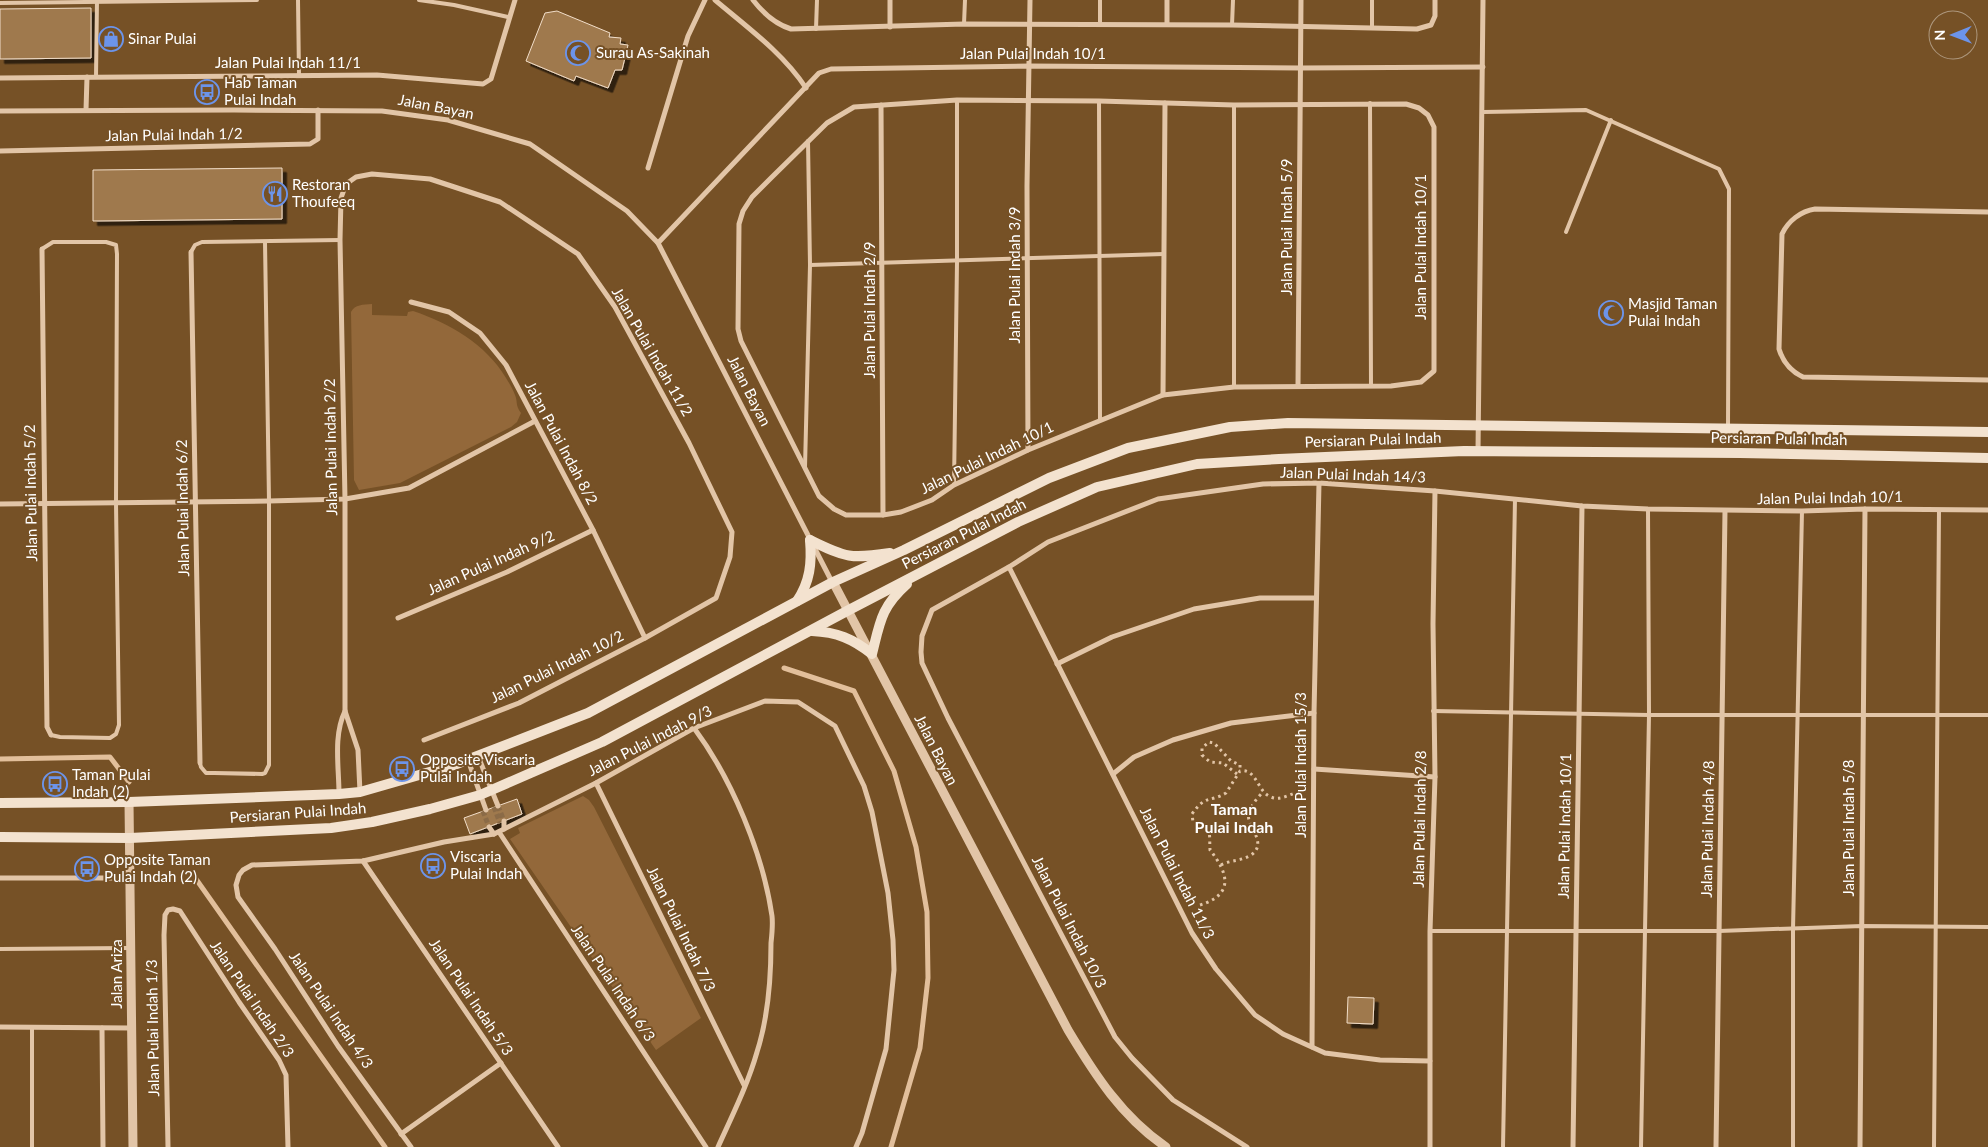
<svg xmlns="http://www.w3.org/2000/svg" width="1988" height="1147" viewBox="0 0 1988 1147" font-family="Lato,sans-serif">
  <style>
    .green { fill: #93683a }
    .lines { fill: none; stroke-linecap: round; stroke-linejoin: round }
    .stream { stroke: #e2bf9b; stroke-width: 5 }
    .building { fill: #9f794e; stroke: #f2dec9; filter: url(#shadow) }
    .minor-tunnel { stroke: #8b6b47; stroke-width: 5; stroke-dasharray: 5 2.5; stroke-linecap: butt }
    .path { stroke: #e2c5a7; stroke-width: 3; stroke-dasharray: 2.5 4; stroke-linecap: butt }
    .service { stroke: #e2c5a7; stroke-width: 4 }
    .minor { stroke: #e2c5a7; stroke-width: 5 }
    .tertiary { stroke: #e2c5a7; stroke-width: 9 }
    .secondary { stroke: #f3e2cf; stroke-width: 10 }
    .labels { text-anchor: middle; stroke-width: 4; stroke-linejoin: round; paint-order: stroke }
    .poi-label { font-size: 15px; fill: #fff; stroke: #765126; text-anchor: start }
    .street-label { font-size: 15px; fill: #fff; stroke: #765126 }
    .neighbourhood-label { font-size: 16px; font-weight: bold; fill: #fff; stroke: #765126 }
  </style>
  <defs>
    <filter id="shadow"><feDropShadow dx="4.5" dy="4.5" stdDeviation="0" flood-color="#0009"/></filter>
  </defs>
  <rect width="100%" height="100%" fill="#765126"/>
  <!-- green -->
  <g class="green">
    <path d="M372,304v11l35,1 1,-4 5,-1c36,12 73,33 93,67 3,5 7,11 9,17 3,7 0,10 6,18l-4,9 -6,5 -111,56 -41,7 -5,-10 -3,-168c4,-8 12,-7 21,-8z"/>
    <path d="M583,796l6,4 5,7 107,211 -45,32 -146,-211 10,-6 -2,-5z"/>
  </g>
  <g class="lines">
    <!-- stream -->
    <g class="stream">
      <path d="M784,668l70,23 40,80 22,76 11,65 1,66 -8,70 -29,99"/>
      <path d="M0,759l110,-2 19,25"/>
      <path d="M196,879l189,268"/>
    </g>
  </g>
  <!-- building -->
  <g class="building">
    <path d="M91,8v50l-91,1v-50z"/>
    <path d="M557,11l53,22 -1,4 12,1 -1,6 8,1 -6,25h-7l-7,18 -32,-12 -2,5 -48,-20 19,-48z"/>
    <path d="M282,168v51l-189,2v-51z"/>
    <path d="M517,799l5,15 -52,20 -6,-16z"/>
    <path d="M1348,997l26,1 -1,26 -26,-1z"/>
  </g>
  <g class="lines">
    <!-- minor-tunnel -->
    <g class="minor-tunnel">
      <path d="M498,806l6,15"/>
      <path d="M494,807l6,16"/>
      <path d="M483,811l6,16"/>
    </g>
    <!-- path -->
    <g class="path">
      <path d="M1237,774l-14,-11 -13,-1 -8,-7v-7l7,-6 5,1 17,18 9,4v6"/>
      <path d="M1221,865c9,-5 21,-4 30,-10 15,-10 1,-24 -2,-35 -3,-9 8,-22 14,-28"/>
      <path d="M1200,905c35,-11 28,-32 10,-55 -1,-27 2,-13 -17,-28l-1,-8c14,-20 17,-11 34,-21l14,-22c17,-3 17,21 31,26 11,5 21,-6 35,-6"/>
    </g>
    <!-- service -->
    <g class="service">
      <path d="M298,0l1,75"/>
      <path d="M419,0l35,5 54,12"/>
      <path d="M1372,0v28"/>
      <path d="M0,3l257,-3"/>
      <path d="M964,24l1,-24"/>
      <path d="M1100,24v-24"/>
      <path d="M1232,25l1,-25"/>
      <path d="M816,29l1,-29"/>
      <path d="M96,77l1,-77"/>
      <path d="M1099,101l1,319"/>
      <path d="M1370,103l1,282"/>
      <path d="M1234,105v282"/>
      <path d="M1483,112l103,-2 133,59 10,20 -1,238"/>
      <path d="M1566,232l45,-112"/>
      <path d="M42,249l11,-7h53l10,3 1,9 -1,249 3,222 -3,9 -6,4 -50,-1 -9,-2"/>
      <path d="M191,252l4,-7 7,-3 138,-2"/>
      <path d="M810,265l354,-11"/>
      <path d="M805,467l5,-202 -2,-124"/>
      <path d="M954,485l3,-223v-162"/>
      <path d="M1433,711l216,4h339"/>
      <path d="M200,763l1,4 5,6h8l48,1 3,-1 4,-8v-264l-4,-259"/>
      <path d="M1430,931h289l143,-5 126,1"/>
      <path d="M0,949l130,-1"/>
      <path d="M32,1027v120"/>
      <path d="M1503,1147l12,-648"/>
      <path d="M1641,1147l8,-432 -1,-206"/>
      <path d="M1793,1147v-218l9,-418"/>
      <path d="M1934,1147l5,-637"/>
    </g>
    <!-- minor -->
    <g class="minor">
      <path d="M715,0c32,27 68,53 91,88"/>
      <path d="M753,0c10,13 22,24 38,29l173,-5 268,1 185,4 14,-4 4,-9v-16"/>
      <path d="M1167,24v-24"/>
      <path d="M890,27v-27"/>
      <path d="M0,78l377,-3 106,9 8,-5 24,-79"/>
      <path d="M957,100l142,1 135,4 172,-1 13,4 9,7 6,12v244l-13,11 -30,4 -157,1 -71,8 -135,55 -74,35 -22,15 -31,12 -18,3h-37l-12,-6 -15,-13 -78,-155 -3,-12 1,-105 4,-13 9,-14 20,-20 55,-54 27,-16z"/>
      <path d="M881,105l2,410"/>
      <path d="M86,110l1,-33"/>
      <path d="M0,111l234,-1 148,1 66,9 82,24 97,67 31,32 174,339"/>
      <path d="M0,151l310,-7 8,-5v-29"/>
      <path d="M648,168l40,-132 17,-36"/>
      <path d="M1988,212l-173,-3c-14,2 -27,12 -33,25l-3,115c4,13 11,22 24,28l185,3"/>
      <path d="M658,243l161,-170 12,-4 198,-3 271,2 183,-1"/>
      <path d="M42,249l5,478 4,8"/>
      <path d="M191,252l9,511"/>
      <path d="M411,302l38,10 31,21 26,32 87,165 52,108"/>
      <path d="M1298,386l3,-386"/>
      <path d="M1163,395l2,-292"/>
      <path d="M1028,450l-1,-264 3,-186"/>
      <path d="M1478,451l5,-451"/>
      <path d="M0,504l269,-3 76,-2 64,-11 126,-67"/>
      <path d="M1009,567l183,366 24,36 39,46 28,19 42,19 55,7 50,1"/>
      <path d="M398,618l109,-46 86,-42"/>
      <path d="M1057,664l55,-27 82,-28 66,-11h56"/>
      <path d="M694,728c38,51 69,126 78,188 1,9 0,18 -1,27 0,36 -3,75 -14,109 -9,32 -25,64 -39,95"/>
      <path d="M478,756l20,50"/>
      <path d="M468,760l18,50"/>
      <path d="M1314,769l121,8"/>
      <path d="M1113,774l21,-17 39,-17 58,-17 83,-10"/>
      <path d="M596,783l148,302"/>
      <path d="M360,792l-2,-42 -13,-39v-212l-5,-259 1,-42 5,-14 10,-7 16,-3 58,5 70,23 78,52 37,53 74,136 43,89 -2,25 -14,41 -71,40 -126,65 -95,37"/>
      <path d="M339,794c0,-27 -6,-58 6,-83"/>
      <path d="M504,821v8"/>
      <path d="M489,827l5,7"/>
      <path d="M499,832l207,315"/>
      <path d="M363,861l195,286"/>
      <path d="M0,878h130"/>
      <path d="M0,1027l131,1"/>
      <path d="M102,1028l1,119"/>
      <path d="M1312,1047l2,-334 5,-230"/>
      <path d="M401,1134l100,-71"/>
      <path d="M168,1147l-4,-212 1,-20 3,-5 5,-1 7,2 59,91 40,58 7,15 2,72"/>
      <path d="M411,1147l-73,-101 -63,-97 -37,-52 -2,-12 3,-10 4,-5 9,-5 111,-4 81,-19 50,-8 102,-51 98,-55 71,-27 33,1 37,24 29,60 8,26 16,81 5,47 1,30 -8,79 -24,84 -6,14"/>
      <path d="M1247,1147l-74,-47 -41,-42 -17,-21 -167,-319 -26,-55 -1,-11 1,-16 10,-26 77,-43 39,-25 110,-43 105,-15 56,-1 116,8 147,15 66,3 154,2 63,-2 123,1"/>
      <path d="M1430,1147v-216l5,-154 -2,-153 2,-133"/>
      <path d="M1573,1147l9,-641"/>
      <path d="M1716,1147l9,-636"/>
      <path d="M1860,1147l5,-638"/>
    </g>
    <!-- tertiary -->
    <g class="tertiary">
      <path d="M833,582l235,448c27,45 54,87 98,117"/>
      <path d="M129,802l4,345"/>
    </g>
    <!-- secondary -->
    <g class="secondary">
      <path d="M810,540c36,18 41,19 80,13"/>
      <path d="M797,601c13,-19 15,-38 13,-61"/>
      <path d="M812,631c25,1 41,8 60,23 8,-32 9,-47 35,-70"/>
      <path d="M0,803l129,-1 210,-8 21,-2 94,-27 134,-52 245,-131 71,-32 145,-72 79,-30 102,-21 58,-4 700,9"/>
      <path d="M0,837l130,1 201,-10 41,-6 58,-13 50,-14 122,-53 245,-131 171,-89 79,-35 100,-23 82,-5 185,-8 276,2 248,5"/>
    </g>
  </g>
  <!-- icons -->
  <defs>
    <symbol id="shop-ring" viewBox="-11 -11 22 22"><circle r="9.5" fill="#765126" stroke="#6c94ea" stroke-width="1.5"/><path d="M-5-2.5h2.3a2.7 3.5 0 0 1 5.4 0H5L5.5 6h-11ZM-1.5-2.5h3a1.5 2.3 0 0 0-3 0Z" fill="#6c94ea"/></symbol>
    <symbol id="mosque-ring" viewBox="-11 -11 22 22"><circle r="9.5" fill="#765126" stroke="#6c94ea" stroke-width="1.5"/><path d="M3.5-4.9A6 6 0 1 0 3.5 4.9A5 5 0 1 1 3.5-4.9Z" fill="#6c94ea"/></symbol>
    <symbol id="bus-ring" viewBox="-11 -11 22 22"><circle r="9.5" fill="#765126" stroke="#6c94ea" stroke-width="1.5"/><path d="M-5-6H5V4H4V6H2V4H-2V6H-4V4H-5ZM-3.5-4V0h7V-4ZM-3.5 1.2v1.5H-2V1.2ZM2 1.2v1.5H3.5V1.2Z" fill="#6c94ea"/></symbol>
    <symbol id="restaurant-ring" viewBox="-11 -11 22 22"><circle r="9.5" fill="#765126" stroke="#6c94ea" stroke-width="1.5"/><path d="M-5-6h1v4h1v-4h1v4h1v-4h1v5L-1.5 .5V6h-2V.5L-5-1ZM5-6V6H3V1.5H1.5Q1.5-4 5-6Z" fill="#6c94ea"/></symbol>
  </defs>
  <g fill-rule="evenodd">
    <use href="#shop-ring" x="97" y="25" width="28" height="28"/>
    <use href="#mosque-ring" x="564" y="39" width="28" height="28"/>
    <use href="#bus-ring" x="193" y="78" width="28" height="28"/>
    <use href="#restaurant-ring" x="261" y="180" width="28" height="28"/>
    <use href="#mosque-ring" x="1597" y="299" width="28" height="28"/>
    <use href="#bus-ring" x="388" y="755" width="28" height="28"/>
    <use href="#bus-ring" x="41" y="770" width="28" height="28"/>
    <use href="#bus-ring" x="419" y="852" width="28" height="28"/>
    <use href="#bus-ring" x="73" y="855" width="28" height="28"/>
  </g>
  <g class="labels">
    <!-- poi labels -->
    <g class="poi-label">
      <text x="128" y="44">Sinar Pulai</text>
      <text x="596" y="58">Surau As-Sakinah</text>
      <text x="224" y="88">Hab Taman<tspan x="224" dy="17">Pulai Indah</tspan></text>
      <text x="292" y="190">Restoran<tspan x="292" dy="17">Thoufeeq</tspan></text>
      <text x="1628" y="309">Masjid Taman<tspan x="1628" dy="17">Pulai Indah</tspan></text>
      <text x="420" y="765">Opposite Viscaria<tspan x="420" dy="17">Pulai Indah</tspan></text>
      <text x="72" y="780">Taman Pulai<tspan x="72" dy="17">Indah (2)</tspan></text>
      <text x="450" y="862">Viscaria<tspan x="450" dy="17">Pulai Indah</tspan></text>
      <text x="104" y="865">Opposite Taman<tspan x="104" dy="17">Pulai Indah (2)</tspan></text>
    </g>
    <!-- street labels -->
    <g class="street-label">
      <text x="1033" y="59">Jalan Pulai Indah 10/1</text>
      <text x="288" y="68">Jalan Pulai Indah 11/1</text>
      <text transform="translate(436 107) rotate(11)" y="5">Jalan Bayan</text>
      <text transform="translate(174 135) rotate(-1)" y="5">Jalan Pulai Indah 1/2</text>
      <text transform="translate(1287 227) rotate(-90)" y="5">Jalan Pulai Indah 5/9</text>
      <text transform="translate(1421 247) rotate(-90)" y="5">Jalan Pulai Indah 10/1</text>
      <text transform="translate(1015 275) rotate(-90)" y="5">Jalan Pulai Indah 3/9</text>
      <text transform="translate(870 310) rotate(-90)" y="5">Jalan Pulai Indah 2/9</text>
      <text transform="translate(652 352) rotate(60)" y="5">Jalan Pulai Indah 11/2</text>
      <text transform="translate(749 391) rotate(63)" y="5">Jalan Bayan</text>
      <text transform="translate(1779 439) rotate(1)" y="5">Persiaran Pulai Indah</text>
      <text transform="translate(1373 440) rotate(-2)" y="5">Persiaran Pulai Indah</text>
      <text transform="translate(561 443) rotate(62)" y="5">Jalan Pulai Indah 8/2</text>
      <text transform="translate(331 447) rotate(-91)" y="5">Jalan Pulai Indah 2/2</text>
      <text transform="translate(987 458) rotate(-26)" y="5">Jalan Pulai Indah 10/1</text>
      <text transform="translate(1353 475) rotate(2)" y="5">Jalan Pulai Indah 14/3</text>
      <text transform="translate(31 493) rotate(-91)" y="5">Jalan Pulai Indah 5/2</text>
      <text transform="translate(1830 498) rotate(-1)" y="5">Jalan Pulai Indah 10/1</text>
      <text transform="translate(183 508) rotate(-91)" y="5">Jalan Pulai Indah 6/2</text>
      <text transform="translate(964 534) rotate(-27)" y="5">Persiaran Pulai Indah</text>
      <text transform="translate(491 563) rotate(-24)" y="5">Jalan Pulai Indah 9/2</text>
      <text transform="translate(557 667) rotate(-26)" y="5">Jalan Pulai Indah 10/2</text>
      <text transform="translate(650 741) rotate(-27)" y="5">Jalan Pulai Indah 9/3</text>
      <text transform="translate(936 750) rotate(63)" y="5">Jalan Bayan</text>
      <text transform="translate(1301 765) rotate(-90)" y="5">Jalan Pulai Indah 15/3</text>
      <text transform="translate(298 813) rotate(-4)" y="5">Persiaran Pulai Indah</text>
      <text transform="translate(1420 819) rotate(-89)" y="5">Jalan Pulai Indah 2/8</text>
      <text transform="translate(1565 826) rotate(-89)" y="5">Jalan Pulai Indah 10/1</text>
      <text transform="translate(1849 828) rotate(-90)" y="5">Jalan Pulai Indah 5/8</text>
      <text transform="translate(1708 829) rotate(-89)" y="5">Jalan Pulai Indah 4/8</text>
      <text transform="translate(1177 873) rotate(63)" y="5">Jalan Pulai Indah 11/3</text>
      <text transform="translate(1069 922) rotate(63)" y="5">Jalan Pulai Indah 10/3</text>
      <text transform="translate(681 929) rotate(64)" y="5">Jalan Pulai Indah 7/3</text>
      <text transform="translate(117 974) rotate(-90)" y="5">Jalan Ariza</text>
      <text transform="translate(613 983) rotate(56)" y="5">Jalan Pulai Indah 6/3</text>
      <text transform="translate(471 997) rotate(56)" y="5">Jalan Pulai Indah 5/3</text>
      <text transform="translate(252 999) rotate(56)" y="5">Jalan Pulai Indah 2/3</text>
      <text transform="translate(331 1010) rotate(56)" y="5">Jalan Pulai Indah 4/3</text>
      <text transform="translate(153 1028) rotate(-91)" y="5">Jalan Pulai Indah 1/3</text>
    </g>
    <!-- neighbourhood labels -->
    <g class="neighbourhood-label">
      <text x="1234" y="815">Taman<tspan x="1234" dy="18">Pulai Indah</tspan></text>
    </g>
  </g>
  <!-- north arrow -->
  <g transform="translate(1953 35) rotate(269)"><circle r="24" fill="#765126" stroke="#ad977d"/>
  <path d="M0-4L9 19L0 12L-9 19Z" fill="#6c94ea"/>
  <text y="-8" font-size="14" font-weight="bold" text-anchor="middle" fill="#ffffff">N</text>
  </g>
</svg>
